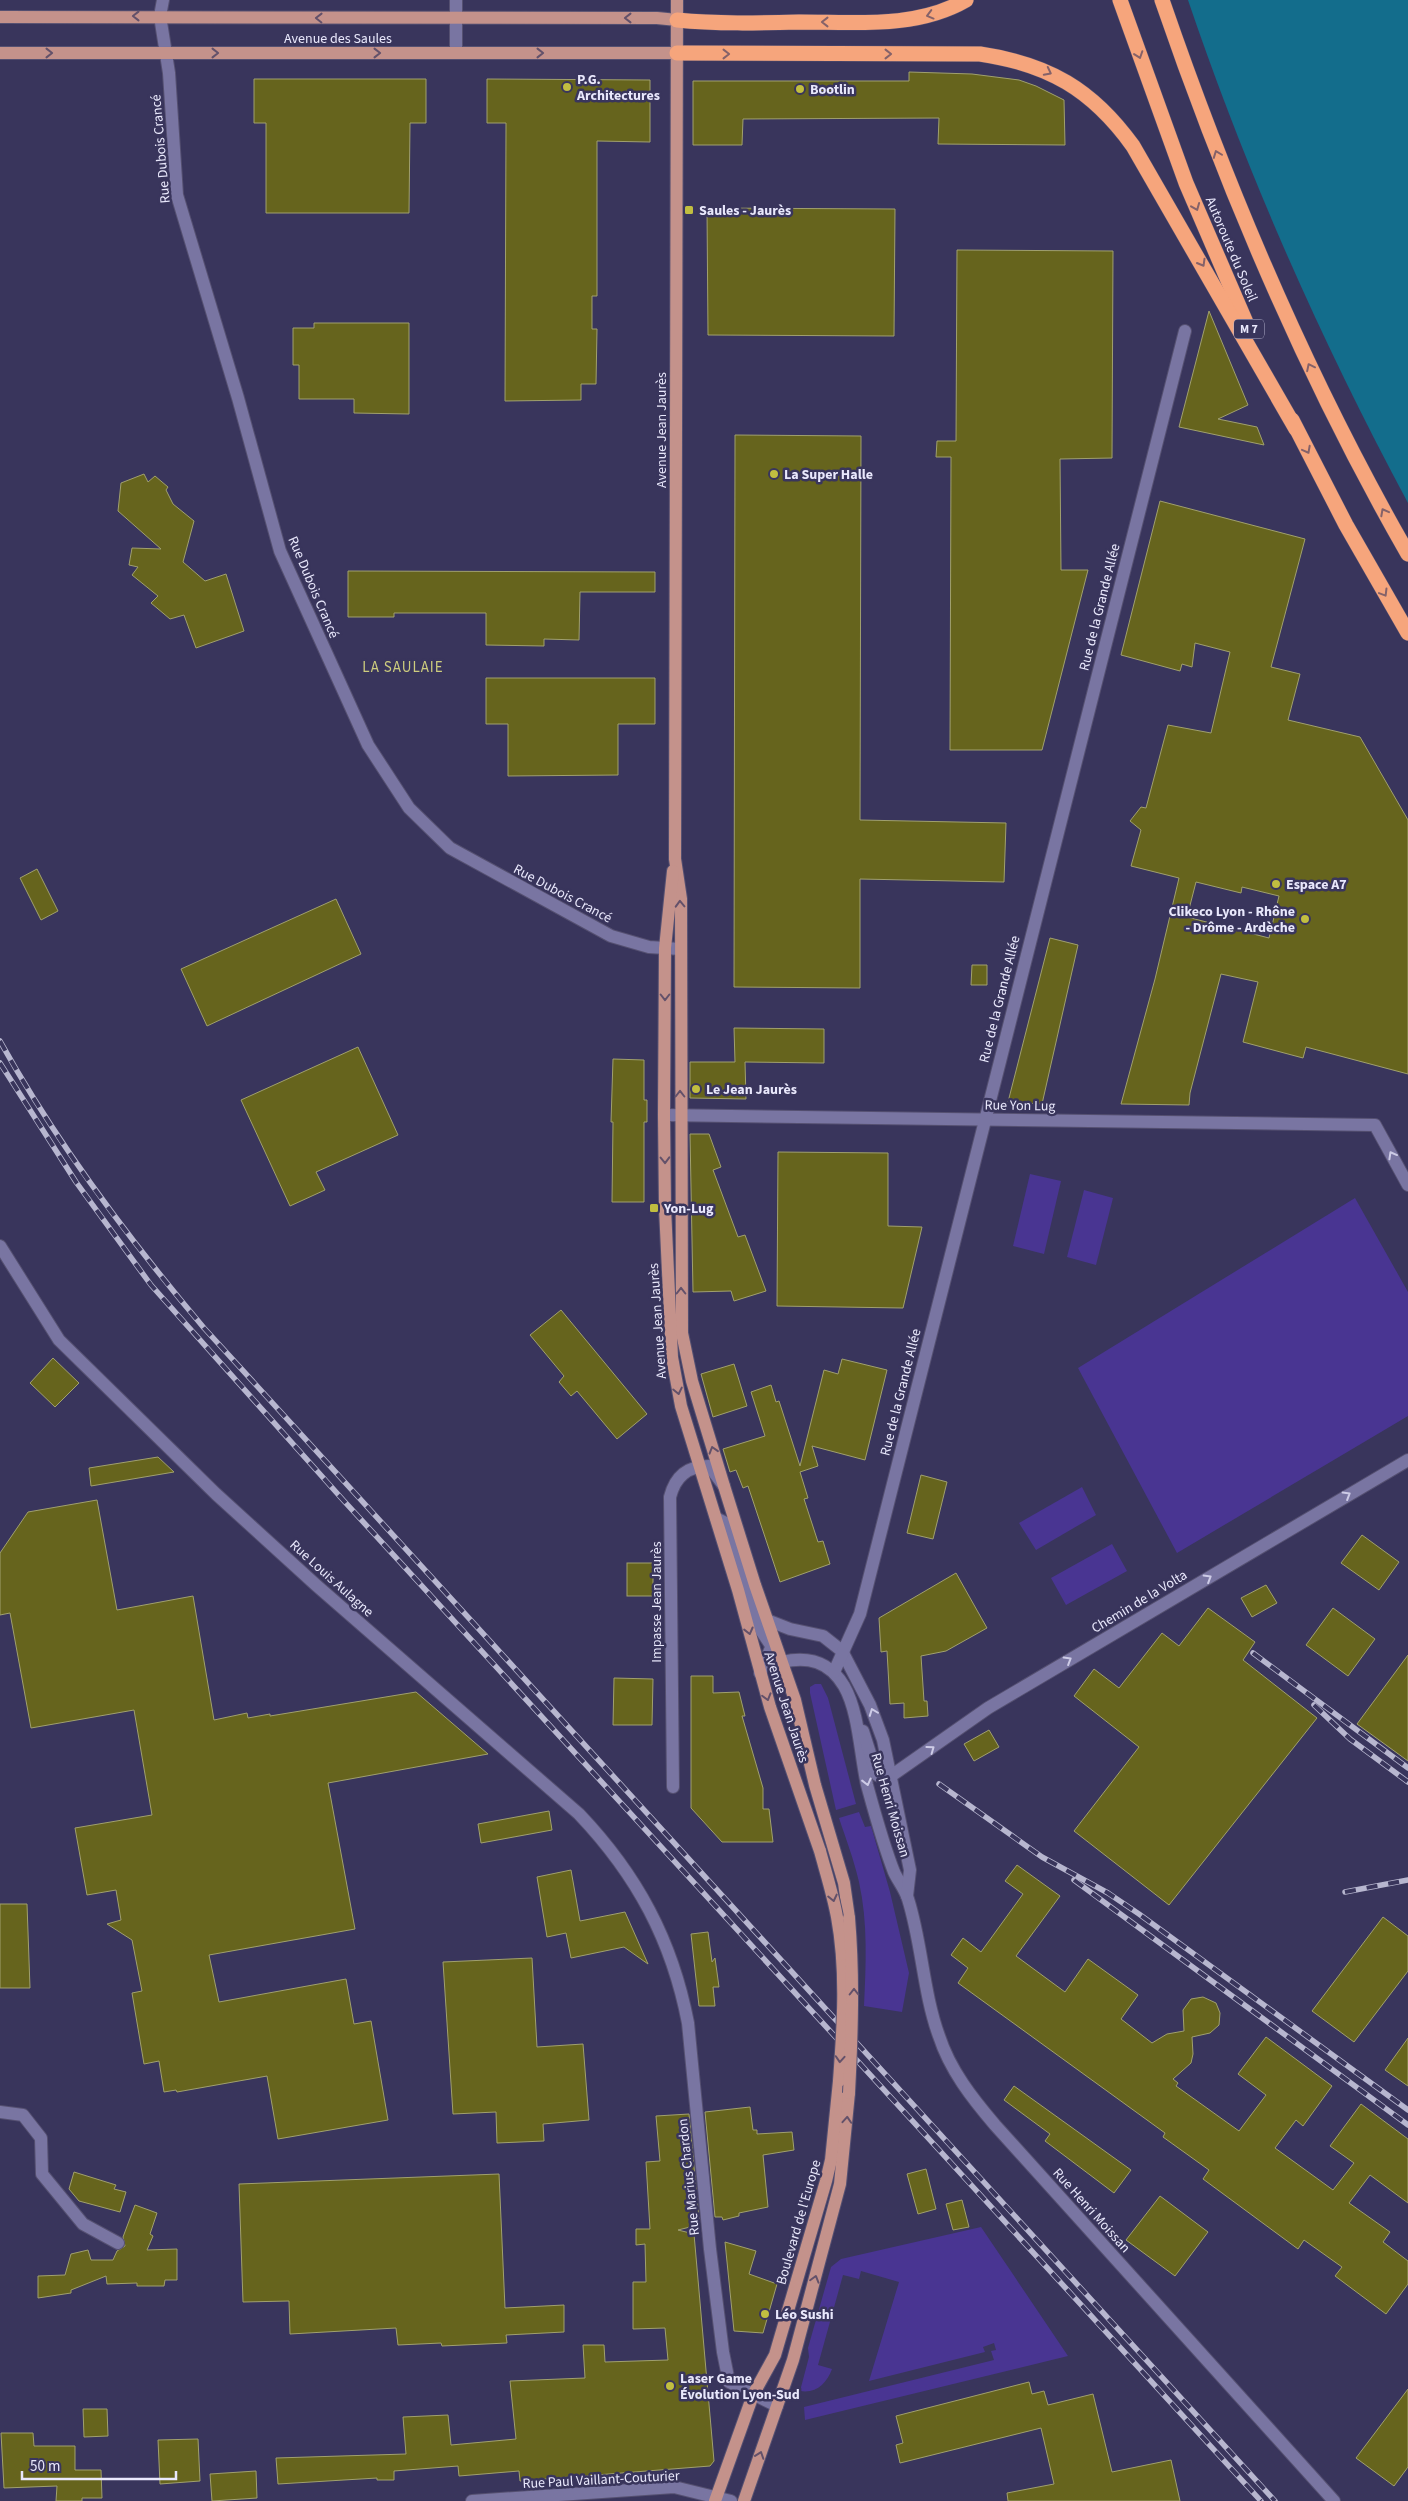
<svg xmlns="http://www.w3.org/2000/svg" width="1408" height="2501" viewBox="0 0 1408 2501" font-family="'Source Sans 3',sans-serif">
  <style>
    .green { fill: #493592 }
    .water { fill: #136d8c }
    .building { fill: #66641d; stroke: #a0a06e; fill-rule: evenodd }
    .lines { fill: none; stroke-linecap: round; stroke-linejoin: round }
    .minor-casing { stroke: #555071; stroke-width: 14 }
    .major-casing { stroke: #555071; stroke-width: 14 }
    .highway-casing { stroke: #555071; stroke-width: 16 }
    .minor { stroke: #7975a2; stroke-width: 12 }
    .major { stroke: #c4928b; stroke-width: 12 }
    .highway { stroke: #f6a57c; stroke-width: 15 }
    .rail-casing { stroke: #b7b6cf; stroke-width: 5.5 }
    .rail { stroke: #39355c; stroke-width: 4; stroke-dasharray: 11; stroke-linecap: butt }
    .major-bridge-casing { stroke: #555071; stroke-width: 14; stroke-linecap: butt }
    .major-bridge { stroke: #c4928b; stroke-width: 12 }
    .oneway { stroke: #856269 }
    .oneway2 { stroke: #63516a }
    .oneway3 { stroke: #cdcbe6 }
    .poi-dot { fill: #c1be40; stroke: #39355c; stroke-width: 2 }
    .labels { text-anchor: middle; stroke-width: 5; stroke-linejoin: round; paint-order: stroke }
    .shield { fill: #39355c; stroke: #b4b2cc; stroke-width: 1 }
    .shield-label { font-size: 12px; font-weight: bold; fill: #e9e8fc }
    .street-label { font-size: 14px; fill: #e9e8fc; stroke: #39355c }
    .poi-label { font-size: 14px; font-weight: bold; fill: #e9e8fc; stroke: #39355c; text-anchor: start }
    .neighbourhood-label { font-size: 15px; letter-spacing: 1px; fill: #cdcc7e; stroke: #39355c }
  </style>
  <rect width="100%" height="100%" fill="#39355c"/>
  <!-- green -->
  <g class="green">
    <path d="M1030,1174l31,7 -17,73 -31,-8z"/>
    <path d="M1084,1190l29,8 -17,67 -29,-8z"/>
    <path d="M1355,1198l53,94v124l-231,137 -99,-185z"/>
    <path d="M1082,1487l14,28 -60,35 -17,-27z"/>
    <path d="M1112,1544l15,27 -61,34 -15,-27z"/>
    <path d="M815,1684h6l7,14 28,106 -20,6 -26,-117v-6z"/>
    <path d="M859,1812l6,15 6,-1 19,66 19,81 -7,39 -38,-6c2,-41 4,-84 -5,-124 -5,-22 -13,-43 -20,-64z"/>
    <path d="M981,2227l87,129 -263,64 -1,-13 190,-47 -3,-9 5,-1 -2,-7 -11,4 2,5 -116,29 30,-99 -38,-11 -2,8 -16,-4 -25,90 14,4c-5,14 -16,25 -32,22l9,-34 -1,-9 23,-81 10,-8z"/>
  </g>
  <!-- water -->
  <path class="water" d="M1188,0h220v503c-87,-162 -161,-329 -220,-503z"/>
  <!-- building -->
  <g class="building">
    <path d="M909,72l63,2 47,6 17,6 28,14 1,45 -127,-1 1,-26 -196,1 -1,26h-49v-64h216z"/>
    <path d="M254,79h172v44h-16l-1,90h-143v-90h-12z"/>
    <path d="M487,79l163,1v62l-53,-1v155h-5v33h5l-1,55h-15v16l-76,1 1,-278h-19z"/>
    <path d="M707,208l188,1 -1,127 -186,-1z"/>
    <path d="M957,250l156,1 -1,207 -52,1 1,111h27l-46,180h-92l1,-293h-15l1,-16h19z"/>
    <path d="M1209,311l39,94 -30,14 39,8 7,18 -85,-18z"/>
    <path d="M314,323h95v91l-55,-1v-14h-55v-34h-6v-37h21z"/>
    <path d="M735,435l126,1 -1,384 146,3 -2,59 -144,-3v109l-126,-1z"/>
    <path d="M144,474l4,8 7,-6 13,11 -2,3 7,14 21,17 -11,41 22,19 21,-7 18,57 -48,17 -12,-33 -14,4 -19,-16 7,-7 -26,-21 6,-8 -9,-2 3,-17 29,1 -43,-38 3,-28z"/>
    <path d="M1160,501l145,38 -34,128 29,7 -12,46 72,17 48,83v254l-102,-27 -3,11 -60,-16 15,-60 -37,-8 -31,119 -1,12 -68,-1 34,-125 24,-101 -48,-12 10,-36 -11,-9 11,-14 5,1 22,-83 43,8 19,-81 -35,-9 -3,24 -10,-3 -2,7 -59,-16zM1196,882l45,11 1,-6 37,9 -10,42 -82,-21z"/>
    <path d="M348,571l307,1v20h-75l-1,48 -35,-1v7l-58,-1v-32h-92v4h-46z"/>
    <path d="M486,678h169v46h-37v51l-110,1v-52h-22z"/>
    <path d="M37,869l21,42 -17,9 -21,-42z"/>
    <path d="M336,899l25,55 -154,72 -26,-57z"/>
    <path d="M1050,938l28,7 -36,159 -34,-2z"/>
    <path d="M972,965h15v20h-16z"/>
    <path d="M734,1028l90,1v34l-79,-1 1,37 -56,-1v-36h45z"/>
    <path d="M358,1047l40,88 -82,37 9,18 -35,16 -49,-106z"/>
    <path d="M613,1059l31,1v40h3v22h-3v80h-32l1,-80h-2z"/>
    <path d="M690,1134h19l12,33 -8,3 25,67 7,-2 21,56 -32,10 -3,-10 -38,1z"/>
    <path d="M778,1152l110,1v73l34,1 -19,81 -126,-2z"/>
    <path d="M561,1310l86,104 -30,25 -40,-48 -6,5 -12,-14 5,-6 -34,-41z"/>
    <path d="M53,1358l26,25 -24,24 -25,-24z"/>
    <path d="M842,1359l45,11 -22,90 -53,-14 6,20 -18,6 8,26 -4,1 14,43 5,-1 7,23 -50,18 -32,-96 -5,2 -7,-18 -6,2 -7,-23 42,-13 -14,-44 20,-7 5,17 3,-1 21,65 24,-96 14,4z"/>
    <path d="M734,1364l13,42 -34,11 -12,-43z"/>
    <path d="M158,1457l16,15 -83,14 -2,-18z"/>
    <path d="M921,1475l26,7 -14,57 -26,-6z"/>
    <path d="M97,1500l20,110 76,-14 21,124 33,-7 1,5 22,-4v2l146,-24 72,62 -160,29 27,146 -146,26 10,47 127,-23 8,45 17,-3 17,99 -110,19 -11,-63 -90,16 -1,-2 -12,2 -5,-31 -15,3 -12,-71 10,-2 -10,-51 -25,-16 14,-4 -5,-30 -29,5 -12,-67 77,-13 -18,-105 -103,18 -21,-115 -10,2v-62l28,-41z"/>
    <path d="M1362,1535l37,27 -20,28 -38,-27z"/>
    <rect x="627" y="1563" width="26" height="33"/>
    <path d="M956,1573l31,55 -41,23 -25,5 3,45h3l1,15 -24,2v-15l-14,1 -3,-53 -6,1 -2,-34z"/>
    <path d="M1266,1585l11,18 -25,14 -11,-19z"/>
    <path d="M1208,1608l47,34 -12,18 74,58 -148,187 -95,-74 65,-84 -65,-51 20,-27 25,19 43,-55 17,13z"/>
    <path d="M1333,1608l42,31 -27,37 -42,-31z"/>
    <path d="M1408,1655v106l-51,-37z"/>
    <path d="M691,1676h22v17l26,-1 6,24h-3l21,72v21h6l4,33h-51l-31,-34z"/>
    <path d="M614,1678l39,1 -1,46h-39z"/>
    <path d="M989,1730l10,17 -25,14 -10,-17z"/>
    <path d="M549,1811l3,19 -71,13 -3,-19z"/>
    <path d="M1017,1865l43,31 -44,60 49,36 23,-33 50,36 -17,24 31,24 15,-9 17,-3 -1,-21 8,-11 12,-2 13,6 4,10 -1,12 -9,8 -18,4 1,17 -2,9 -18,16 5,4 -2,3 63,45 27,-36 -28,-21 28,-37 66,49 -29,40 -7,-6 -21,28 58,42 21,-27 -24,-17 31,-42 47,35v64l-38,-28 -21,28 41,29 -7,10 25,19v23l-22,30 -51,-38 7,-9 -38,-27 -6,9 -95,-70 6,-9 -46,-33 2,-4 -207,-150 10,-15 -17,-13 12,-17 18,14 42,-58 -18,-13z"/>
    <path d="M571,1870l9,51 45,-9 23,52 -24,-17 -53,11 -5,-25 -19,4 -10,-60z"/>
    <path d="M0,1904h27l3,84h-30z"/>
    <path d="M1383,1917l25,19v35l-54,71 -42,-31z"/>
    <path d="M708,1932l4,30 3,-4 4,29h-6l2,19h-16l-8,-72z"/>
    <path d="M532,1958l5,89 46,-3 6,76 -46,4 1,17 -47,2 -1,-31 -43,2 -10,-152z"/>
    <path d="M1408,2038v48l-23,-16z"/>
    <path d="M1014,2086l117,84 -17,23 -69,-52 5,-7 -46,-34z"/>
    <path d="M750,2107l3,23h4v4l35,-2 2,18 -31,5 5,52 -29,6v3l-16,4 -1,-3h-7l-10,-105z"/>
    <path d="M689,2114l10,105h-6l1,7 -16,4 16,4 20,227 -4,5 -190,15 -1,-10 -60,5 -1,-10 -64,5v9h-17v-2l-99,6 -2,-26 130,-4 -3,-37 45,-2 3,30 65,-6 -6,-58 75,-3 -2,-33h21l1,17 63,-2 -3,-32 -32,1v-47h13l-1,-38 -9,1v-16h14l-4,-67 14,-1 -4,-45z"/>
    <path d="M926,2169l10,40 -18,5 -11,-40z"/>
    <path d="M74,2172l42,13 -2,4 12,3 -6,20 -41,-11 -10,-12z"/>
    <path d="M499,2174l6,134 59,-3v27l-58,3 1,8 -65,3 -1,-3 -43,2 -2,-17 -106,6 -1,-33 -46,1 -4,-118z"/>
    <path d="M1160,2196l48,36 -33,44 -49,-36z"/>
    <path d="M962,2200l7,27 -16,3 -7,-26z"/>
    <path d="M135,2205l22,8 -7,21 3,2 -6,14 30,-1v31h-12l-1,6h-27v-3l-30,1 -1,-8 -35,14v3l-33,5v-22l27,-1 6,-21 17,-4 3,10h22l4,-9 8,-5 -2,-9z"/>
    <path d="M725,2242l31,9 -7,23 28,10 -14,49 -29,-2z"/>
    <path d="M1029,2382l3,12 12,-3 4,14 45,-11 19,78 59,-12 9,41h-172l-1,-8 47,-9 -13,-56 -141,35 -4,-18 7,-2 -7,-27z"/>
    <path d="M1408,2389v78l-14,19 -38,-28z"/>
    <path d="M83,2409h24l1,27 -24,1z"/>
    <path d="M1,2433h32l1,13h41v24h26l1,28h-20v3h-26l1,-15 -53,2z"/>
    <path d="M198,2439l2,42 -40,3 -2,-44z"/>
    <path d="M256,2471l1,27 -45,3 -2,-27z"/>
  </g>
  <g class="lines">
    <defs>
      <g id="minor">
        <path d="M163,0l-3,16 9,57 8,122 61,203 42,153 88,194 41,63 41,40 161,88 38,11 31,2"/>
        <path d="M456,0v53"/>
        <path d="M664,1115l711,10 33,60"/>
        <path d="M0,1246l59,94 157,154 100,91 263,229c58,61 93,126 109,209l22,226 13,103 6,30 48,24"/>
        <path d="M716,1518l10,5 36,109 20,30c26,-6 47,-1 62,24 15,26 16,68 23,99 8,29 16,59 27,87 4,9 11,17 14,27 14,44 15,93 31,137 11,34 33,62 56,89l339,376"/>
        <path d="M767,1620l23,9 33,7 19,15 28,54 13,35 27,130 -3,26"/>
        <path d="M834,1672l26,-58 325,-1283"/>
        <path d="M760,1673l14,-32"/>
        <path d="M863,1731l14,44 7,3 7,-2 97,-68 420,-248"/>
        <path d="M673,1787l-3,-290c5,-20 17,-31 39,-31l15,20"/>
        <path d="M0,2112l23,3 18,23 1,36 41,50 35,19"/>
        <path d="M472,2501l202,-14 57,14"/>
      </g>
      <g id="major">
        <path d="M677,0l-2,859 6,40 1,434 10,48 32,105 31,99 40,115 20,85 29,98 5,35"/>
        <path d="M0,17l657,1 20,2"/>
        <path d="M0,53h677"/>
        <path d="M673,871l-8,77 -1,167 1,93 7,149 9,49 57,184 32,117 50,144"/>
        <path d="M715,2501l38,-106 22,-40 51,-174 5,-21 8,-79"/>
        <path d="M744,2501l49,-141 47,-176 9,-91"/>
      </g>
      <g id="highway">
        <path d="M1120,0l66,183 62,144"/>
        <path d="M1162,0c66,192 145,378 246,554"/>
        <path d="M677,20c40,4 81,3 122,2 56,0 117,7 167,-22"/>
        <path d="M677,53l303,1c68,10 112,35 153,92l163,283"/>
        <path d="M1292,420l54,105 62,108"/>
      </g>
    </defs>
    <!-- minor casing -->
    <use href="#minor" class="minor-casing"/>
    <!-- major casing -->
    <use href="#major" class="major-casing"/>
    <!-- highway casing -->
    <use href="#highway" class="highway-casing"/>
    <!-- minor -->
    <use href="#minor" class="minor"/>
    <!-- major -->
    <use href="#major" class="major"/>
    <!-- highway -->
    <use href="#highway" class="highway"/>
    <defs>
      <g id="rail">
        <path d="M0,1041c57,103 128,197 204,287l1071,1173"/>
        <path d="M0,1063l76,119 75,103 193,216 917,1000"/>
        <path d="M1253,1653l155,115"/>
        <path d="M1314,1705l36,34 58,43"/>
        <path d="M939,1784l103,73 66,36 31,21 269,196"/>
        <path d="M1074,1880l334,245"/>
        <path d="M1345,1892l63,-12"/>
      </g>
    </defs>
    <!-- rail casing -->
    <use href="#rail" class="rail-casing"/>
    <!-- rail -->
    <use href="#rail" class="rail"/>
    <defs>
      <g id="major-bridge">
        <path d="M820,1851c6,22 13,44 17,66 10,54 6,110 2,164"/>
        <path d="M849,2093c3,-59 5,-116 0,-175"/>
      </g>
    </defs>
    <!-- major-bridge casing -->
    <use href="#major-bridge" class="major-bridge-casing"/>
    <!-- major-bridge -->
    <use href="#major-bridge" class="major-bridge"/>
  </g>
  <!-- one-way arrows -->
  <defs><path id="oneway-chevron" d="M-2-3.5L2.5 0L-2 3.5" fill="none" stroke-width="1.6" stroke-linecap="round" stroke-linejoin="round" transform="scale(1.25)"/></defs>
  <g class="oneway">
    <use href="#oneway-chevron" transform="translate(930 15) rotate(165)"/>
    <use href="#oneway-chevron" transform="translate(825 22) rotate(180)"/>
    <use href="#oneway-chevron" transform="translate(726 54)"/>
    <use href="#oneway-chevron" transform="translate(888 54)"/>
    <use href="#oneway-chevron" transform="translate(1139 55) rotate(71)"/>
    <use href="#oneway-chevron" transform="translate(1048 72) rotate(27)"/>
    <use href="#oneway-chevron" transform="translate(1217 154) rotate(-111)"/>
    <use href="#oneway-chevron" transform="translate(1196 207) rotate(68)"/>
    <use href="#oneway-chevron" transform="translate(1202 263) rotate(60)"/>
    <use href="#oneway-chevron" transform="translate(1310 367) rotate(-116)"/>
    <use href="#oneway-chevron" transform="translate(1307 450) rotate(62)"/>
    <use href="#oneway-chevron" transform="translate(1384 512) rotate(-118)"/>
    <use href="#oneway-chevron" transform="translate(1384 593) rotate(59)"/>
  </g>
  <g class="oneway2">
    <use href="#oneway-chevron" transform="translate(136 16) rotate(-180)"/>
    <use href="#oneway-chevron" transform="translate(319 18) rotate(-179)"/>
    <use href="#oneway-chevron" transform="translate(628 18) rotate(180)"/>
    <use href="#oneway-chevron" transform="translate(49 53)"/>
    <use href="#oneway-chevron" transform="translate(215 53)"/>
    <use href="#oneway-chevron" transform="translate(377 53)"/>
    <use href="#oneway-chevron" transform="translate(540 53)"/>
    <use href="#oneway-chevron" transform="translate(680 904) rotate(-92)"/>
    <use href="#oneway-chevron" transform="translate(665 997) rotate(90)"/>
    <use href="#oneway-chevron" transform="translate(680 1094) rotate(-90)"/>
    <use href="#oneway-chevron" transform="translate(665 1160) rotate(89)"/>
    <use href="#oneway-chevron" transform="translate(681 1291) rotate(-90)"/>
    <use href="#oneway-chevron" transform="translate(678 1391) rotate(78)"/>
    <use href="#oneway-chevron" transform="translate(713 1450) rotate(-107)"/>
    <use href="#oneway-chevron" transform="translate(749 1631) rotate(76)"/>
    <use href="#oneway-chevron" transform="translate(767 1697) rotate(74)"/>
    <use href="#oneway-chevron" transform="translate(833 1898) rotate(77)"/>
    <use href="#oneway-chevron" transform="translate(854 1992) rotate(-90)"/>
    <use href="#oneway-chevron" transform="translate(840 2059) rotate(94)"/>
    <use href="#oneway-chevron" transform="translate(847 2120) rotate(-86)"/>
    <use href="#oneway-chevron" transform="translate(815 2279) rotate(-74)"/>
    <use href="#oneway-chevron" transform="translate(760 2455) rotate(-71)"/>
  </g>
  <g class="oneway3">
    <use href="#oneway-chevron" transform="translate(1392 1155) rotate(-119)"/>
    <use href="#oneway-chevron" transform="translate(1347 1495) rotate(-31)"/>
    <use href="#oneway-chevron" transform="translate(1208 1578) rotate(-31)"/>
    <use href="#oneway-chevron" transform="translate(1068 1660) rotate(-31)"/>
    <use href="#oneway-chevron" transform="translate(873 1712) rotate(-111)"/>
    <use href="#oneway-chevron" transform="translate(931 1749) rotate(-36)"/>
    <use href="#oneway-chevron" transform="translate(867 1782) rotate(76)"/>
  </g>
  <!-- markers -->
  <g class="poi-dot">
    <circle cx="567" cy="87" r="5"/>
    <circle cx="800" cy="89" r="5"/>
    <rect x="684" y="205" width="10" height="10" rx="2.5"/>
    <circle cx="774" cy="474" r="5"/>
    <circle cx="1276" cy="884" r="5"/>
    <circle cx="1305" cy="919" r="5"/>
    <circle cx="696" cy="1089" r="5"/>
    <rect x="649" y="1203" width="10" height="10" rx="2.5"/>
    <circle cx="765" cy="2314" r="5"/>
    <circle cx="670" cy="2386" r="5"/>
  </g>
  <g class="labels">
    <!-- shield labels -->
    <rect class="shield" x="1234" y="319.5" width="30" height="19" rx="4"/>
    <g class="shield-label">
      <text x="1249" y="333">M 7</text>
    </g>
    <!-- street labels -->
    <g class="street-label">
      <text x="338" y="43">Avenue des Saules</text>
      <text transform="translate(160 149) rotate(-95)" y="5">Rue Dubois Crancé</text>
      <text transform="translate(1232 249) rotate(67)" y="5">Autoroute du Soleil</text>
      <text transform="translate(661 430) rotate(-90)" y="5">Avenue Jean Jaurès</text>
      <text transform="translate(314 587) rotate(67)" y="5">Rue Dubois Crancé</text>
      <text transform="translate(1099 607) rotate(-76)" y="5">Rue de la Grande Allée</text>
      <text transform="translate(563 893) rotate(28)" y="5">Rue Dubois Crancé</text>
      <text transform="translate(999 999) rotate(-76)" y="5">Rue de la Grande Allée</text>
      <text transform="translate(1020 1105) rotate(1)" y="5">Rue Yon Lug</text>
      <text transform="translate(657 1321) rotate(-94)" y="5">Avenue Jean Jaurès</text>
      <text transform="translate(900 1392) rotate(-76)" y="5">Rue de la Grande Allée</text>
      <text transform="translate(332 1578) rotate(42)" y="5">Rue Louis Aulagne</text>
      <text transform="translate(1139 1601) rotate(-31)" y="5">Chemin de la Volta</text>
      <text transform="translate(656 1602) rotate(-90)" y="5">Impasse Jean Jaurès</text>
      <text transform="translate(787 1707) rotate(72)" y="5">Avenue Jean Jaurès</text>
      <text transform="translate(891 1805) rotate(74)" y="5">Rue Henri Moissan</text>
      <text transform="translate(688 2177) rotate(-96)" y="5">Rue Marius Chardon</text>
      <text transform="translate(1092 2210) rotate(48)" y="5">Rue Henri Moissan</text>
      <text transform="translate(798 2222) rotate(-74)" y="5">Boulevard de l'Europe</text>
      <text transform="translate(601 2479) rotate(-3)" y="5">Rue Paul Vaillant-Couturier</text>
    </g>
    <!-- poi labels -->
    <g class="poi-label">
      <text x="577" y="84">P.G.<tspan x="577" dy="16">Architectures</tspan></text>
      <text x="810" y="94">Bootlin</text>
      <text x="699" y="215">Saules - Jaurès</text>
      <text x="784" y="479">La Super Halle</text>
      <text x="1286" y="889">Espace A7</text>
      <text x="1295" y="916" text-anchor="end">Clikeco Lyon - Rhône<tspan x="1295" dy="16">- Drôme - Ardèche</tspan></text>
      <text x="706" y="1094">Le Jean Jaurès</text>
      <text x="664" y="1213">Yon-Lug</text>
      <text x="775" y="2319">Léo Sushi</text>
      <text x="680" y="2383">Laser Game<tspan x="680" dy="16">Évolution Lyon-Sud</tspan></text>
    </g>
    <!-- neighbourhood labels -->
    <g class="neighbourhood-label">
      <text x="403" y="672">LA SAULAIE</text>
    </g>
  </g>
  <!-- scale -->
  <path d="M22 2471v8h154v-8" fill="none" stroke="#e9e8fc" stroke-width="2.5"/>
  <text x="30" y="2471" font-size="15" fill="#e9e8fc" stroke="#39355c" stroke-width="4" paint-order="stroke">50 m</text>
</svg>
